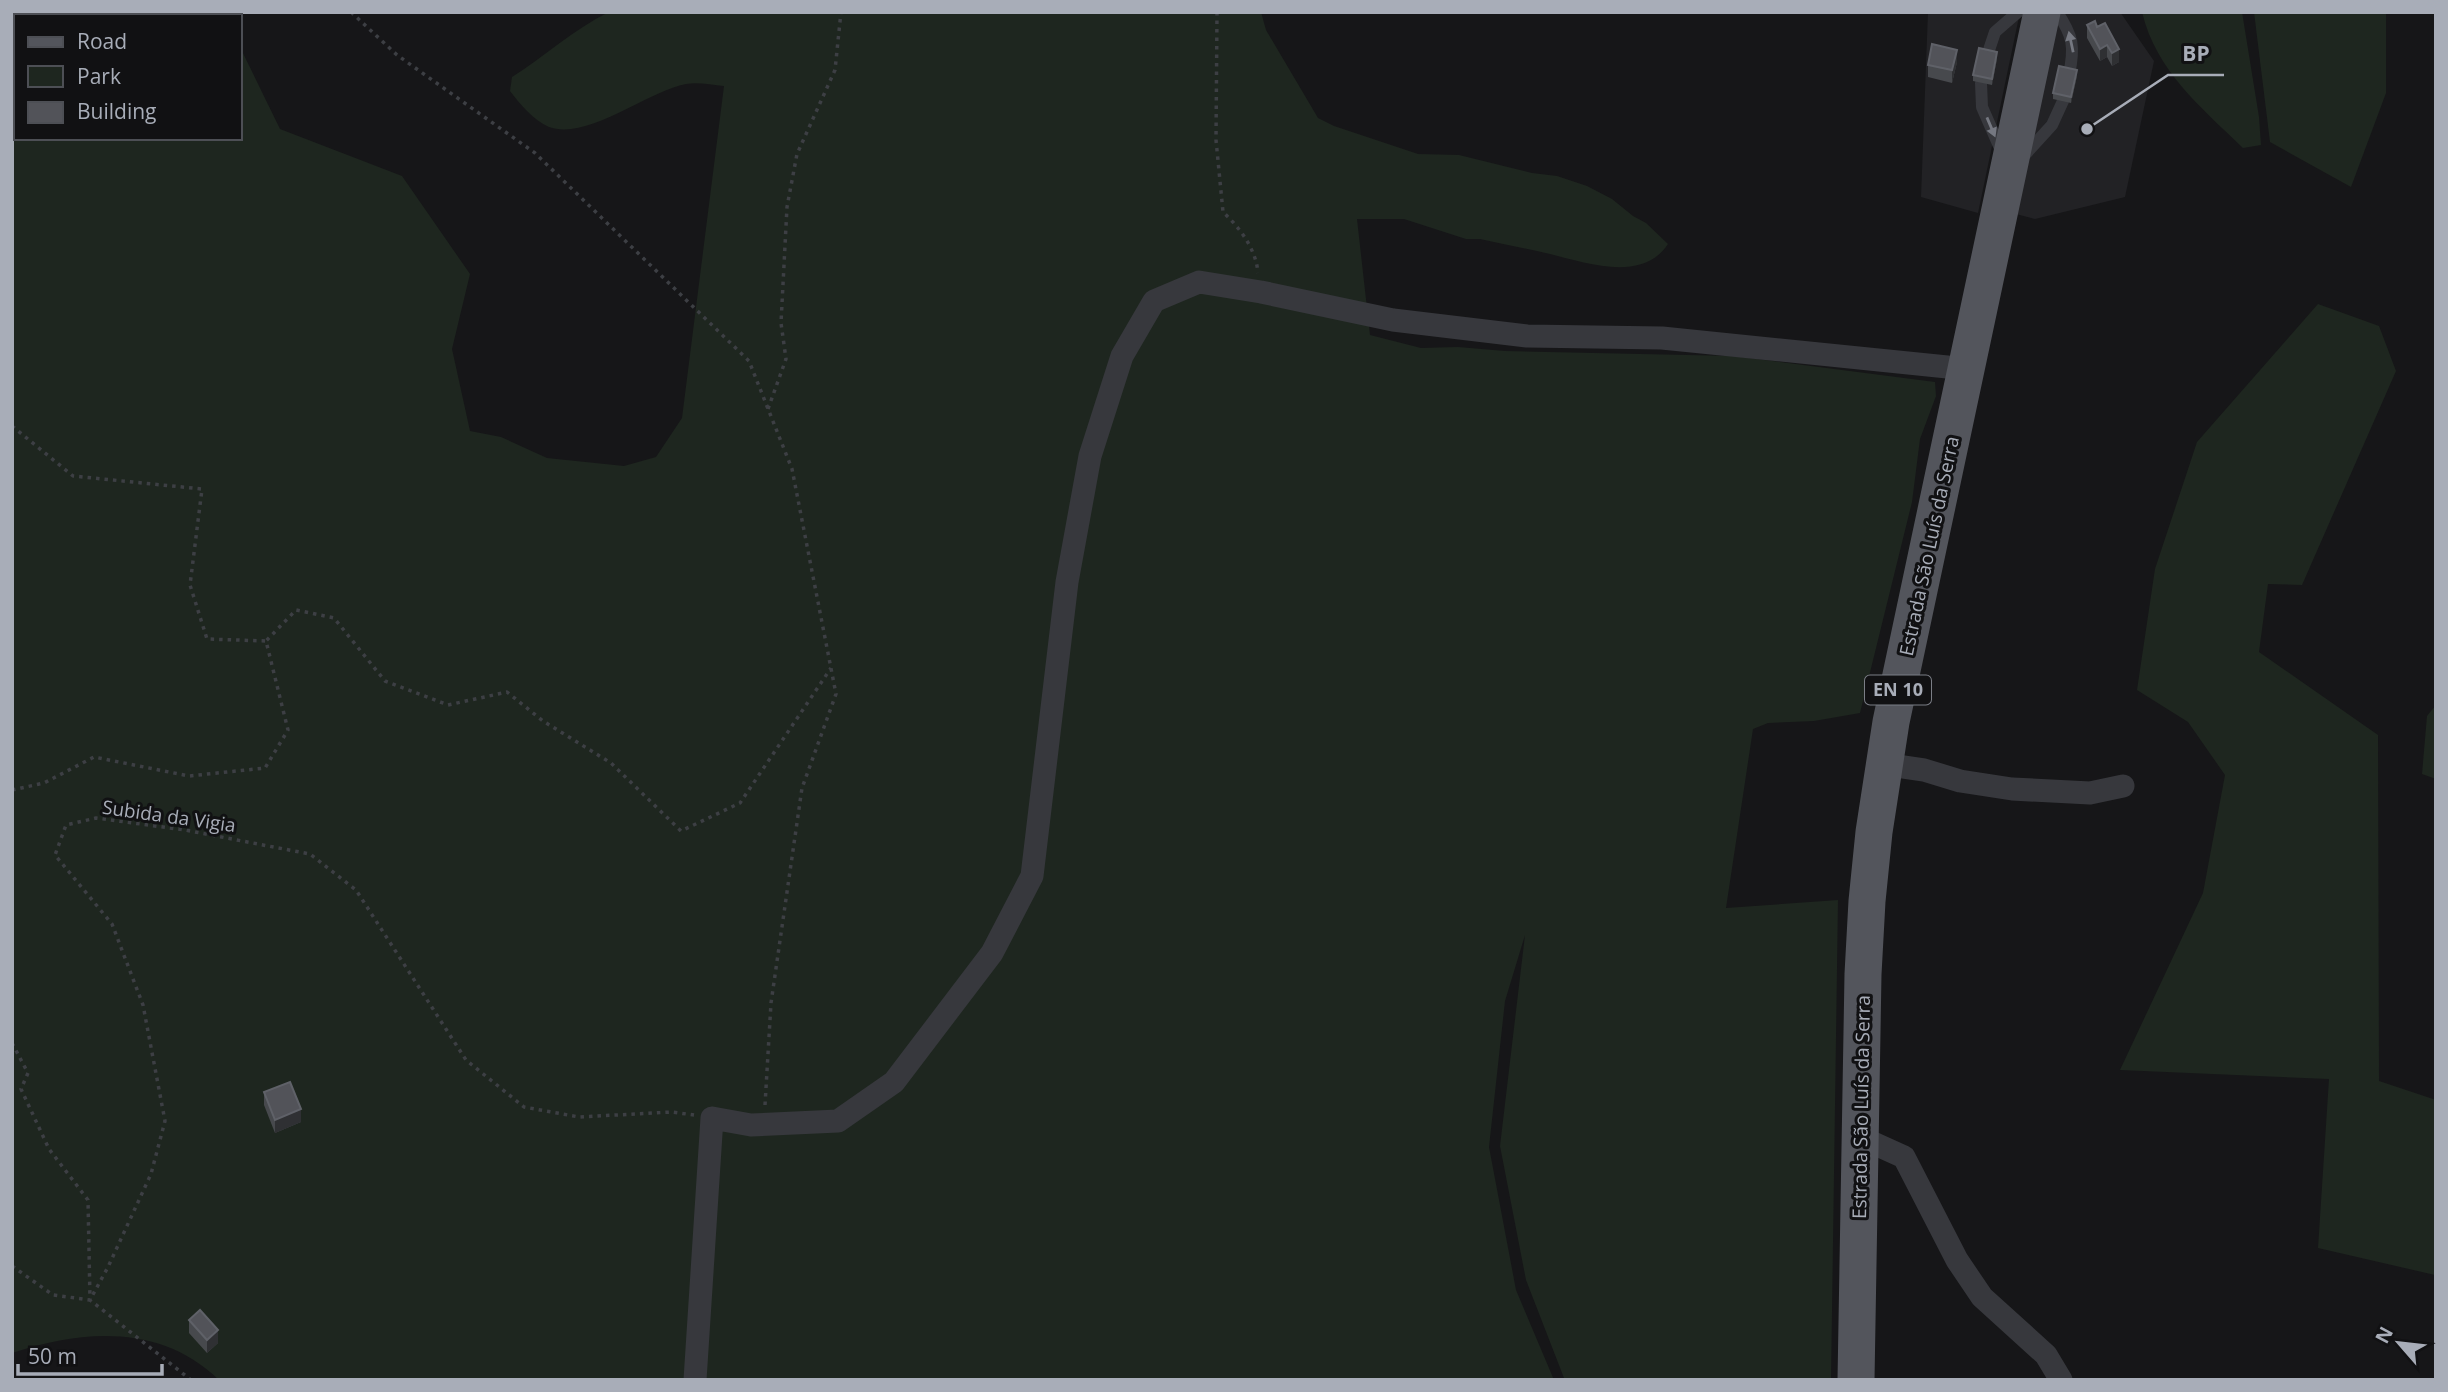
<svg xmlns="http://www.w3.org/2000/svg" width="2448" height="1392" viewBox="0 0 2448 1392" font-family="'Open Sans',sans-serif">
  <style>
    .built { fill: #222225 }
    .green { fill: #1e261f }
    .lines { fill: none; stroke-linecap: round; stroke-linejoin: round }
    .path { stroke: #3d3f44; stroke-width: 3.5; stroke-dasharray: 3.5 5; stroke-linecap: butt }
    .service { stroke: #37383d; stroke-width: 12 }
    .minor { stroke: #37383d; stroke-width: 23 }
    .primary { stroke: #53555c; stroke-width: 37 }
    .wall { fill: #47494d }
    .shaded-wall { fill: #2f3033 }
    .building { fill: #525359; stroke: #5f6168; stroke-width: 2 }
    .oneway { fill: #757881 }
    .labels { text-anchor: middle; stroke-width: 6; stroke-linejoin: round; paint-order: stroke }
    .shield { fill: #111113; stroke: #7b7e86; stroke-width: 2 }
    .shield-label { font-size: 18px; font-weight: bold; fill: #a8adb8 }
    .street-label { font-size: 19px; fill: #a8adb8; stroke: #111113 }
    .leader { fill: none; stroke: #a8adb8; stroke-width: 2.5 }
    .callout-dot { fill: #a8adb8; stroke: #111113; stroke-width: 2.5 }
    .callout-label { font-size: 21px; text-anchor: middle; font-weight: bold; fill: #a8adb8; stroke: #111113; stroke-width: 6; stroke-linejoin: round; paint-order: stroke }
  </style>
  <rect width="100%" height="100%" fill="#161618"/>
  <!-- built -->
  <g class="built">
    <path d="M1928,12h92l-42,201 -57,-16z"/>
    <path d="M2058,12h62l34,49 -29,136 -90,22 -19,-5z"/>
  </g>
  <!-- green -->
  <g class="green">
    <path d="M12,12h210l2,4h-208v122h224v-91l40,82 122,47 68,98 -18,75 18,82 31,6 46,21 77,8 32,-9 26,-39 42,-332c-12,-1 -26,-4 -38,-2 -38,7 -99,57 -137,43 -16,-7 -29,-23 -39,-36l2,-14c33,-21 62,-48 97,-65h652l5,18 52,88 16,8 84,28 41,1 73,18 25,3 30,10 25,13 21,17 13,7 22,21c-26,39 -81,19 -118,10 -23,-5 -46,-10 -70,-15h-14l-62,-20h-47l13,116 51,13 37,-1 47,4 229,5 201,26 1,14 -16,43 -8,63 -52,211 -46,8 -46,2 -15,6 -27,179 112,-8 -7,480 -267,-2 -38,-98 -26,-134 25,-211 -20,66 -16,146 27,143 38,90h-1335c-57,-56 -136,-51 -207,-27z"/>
    <path d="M2142,12h100l17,105 2,28 -18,3c-41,-40 -87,-77 -101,-136z"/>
    <path d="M2254,12h132v81l-35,94 -81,-45z"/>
    <path d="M2318,304l61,22 17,45 -94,214 -34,-1 -9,68 119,83 1,346 57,19 -1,175 -117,-27 11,-169 -209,-9 83,-177 22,-118 -37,-53 -51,-32 18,-121 42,-127z"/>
    <path d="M2436,705v74l-14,-5 5,-58z"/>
  </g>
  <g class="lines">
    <!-- path -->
    <g class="path">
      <path d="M351,12l46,43 138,98 214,208 43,108 44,225 -34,94 -31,215 -6,102"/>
      <path d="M1217,12l-1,128 7,72c17,16 33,37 35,61"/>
      <path d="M768,409l18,-50 -5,-36 6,-116 10,-53 38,-84 6,-58"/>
      <path d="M12,426l61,50 129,13 -12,96 17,54 59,2"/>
      <path d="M12,790l32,-7 50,-26 95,19 76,-8 23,-38 -22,-89 30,-31 38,8 51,63 63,24 59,-13 36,29 68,42 70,68 59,-28 91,-135"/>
      <path d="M12,1043l16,30 -7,16 28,60 39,51 2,100 101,80"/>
      <path d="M12,1266l41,29 37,5 18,-33 43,-93 14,-53 -22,-116 -31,-81 -57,-69 11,-30 30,-7 89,12 125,24 46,36 110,170 58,47 55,10 93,-5 22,3"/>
    </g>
    <!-- service -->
    <g class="service">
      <path d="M2057,12c16,24 18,34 12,63"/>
      <path d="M1987,56l8,-24 23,-20"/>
      <path d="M1981,83l1,24 21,48"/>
      <path d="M2021,159l31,-34 11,-24"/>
    </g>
    <!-- minor -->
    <g class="minor">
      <path d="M1883,764l41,6 36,11 52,8 78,4 33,-7"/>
      <path d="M1862,1138l42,19 53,103 25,37 64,58 15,25"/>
      <path d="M695,1380l17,-262 39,7 87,-4 56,-39 98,-129 40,-77 35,-294 23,-126 32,-100 32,-55 45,-19 62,10 132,28 134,16 135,2 305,31"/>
    </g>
    <!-- primary -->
    <path class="primary" d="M1856,1380l7,-406 4,-73 7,-69 17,-110 151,-710"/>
  </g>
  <!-- wall -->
  <g class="wall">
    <path d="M2095,21l24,41 -7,4 -5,-9 -7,4 -13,-23v-13z"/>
    <path d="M1997,59l-5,26 -19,-4v-6z"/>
    <path d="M1957,62l-5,21 -24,-6v-12z"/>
    <path d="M2077,76l-6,27 -18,-4v-6z"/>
    <path d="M264,1092l37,30 -26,11 -11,-28z"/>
    <path d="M189,1320l29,23 -11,10 -18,-20z"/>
  </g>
  <!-- shaded-wall -->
  <g class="shaded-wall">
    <path d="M2107,45v12l-7,4v-12z"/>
    <path d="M2119,49v13l-7,4v-13z"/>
    <path d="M1957,50v12l-5,21v-13z"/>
    <path d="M1997,52v7l-5,26v-6z"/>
    <path d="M2077,70v6l-6,27v-6z"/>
    <path d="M301,1109v13l-26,11v-13z"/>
    <path d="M218,1330v13l-11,10v-13z"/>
  </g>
  <!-- building -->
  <g class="building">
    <path d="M2095,21l2,6 8,-4 14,26 -7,4 -5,-8 -7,4 -13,-24z"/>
    <path d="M1932,44l25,6 -5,20 -24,-5z"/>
    <path d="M1979,48l18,4 -5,27 -19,-4z"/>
    <path d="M2059,66l18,4 -6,27 -18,-4z"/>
    <path d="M290,1082l11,27 -26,11 -11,-28z"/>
    <path d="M200,1310l18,20 -11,10 -18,-20z"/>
  </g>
  <!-- one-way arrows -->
  <defs><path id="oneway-solid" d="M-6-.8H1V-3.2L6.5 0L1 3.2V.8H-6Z" transform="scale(1.75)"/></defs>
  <g class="oneway">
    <use href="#oneway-solid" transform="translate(2071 42) rotate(-102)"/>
    <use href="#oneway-solid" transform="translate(1991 127) rotate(67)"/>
  </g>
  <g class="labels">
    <!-- shield labels -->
    <rect class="shield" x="1865" y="675.5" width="66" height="29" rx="5"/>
    <g class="shield-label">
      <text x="1898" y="696">EN 10</text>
    </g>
    <!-- street labels -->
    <g class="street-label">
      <text transform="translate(1929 546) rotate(-78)" y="7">Estrada São Luís da Serra</text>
      <text transform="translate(169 816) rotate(8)" y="7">Subida da Vigia</text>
      <text transform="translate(1861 1107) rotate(-89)" y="7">Estrada São Luís da Serra</text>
    </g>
  </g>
  <!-- callouts -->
  <path class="leader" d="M2087 129L2168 75H2224"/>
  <circle class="callout-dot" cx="2087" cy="129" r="7"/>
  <g class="callout-label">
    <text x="2196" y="61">BP</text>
  </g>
  <!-- border -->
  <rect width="2448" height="1392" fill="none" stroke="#a8adb8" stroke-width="28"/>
  <!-- legend -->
  <rect x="14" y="14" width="228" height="126" fill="#111113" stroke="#4d4f55" stroke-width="2"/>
  <rect x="28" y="37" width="35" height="10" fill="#53555c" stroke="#4d4f55" stroke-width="2"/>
  <text x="77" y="49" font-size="21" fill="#a8adb8">Road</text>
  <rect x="28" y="66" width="35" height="21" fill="#1e261f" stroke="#4d4f55" stroke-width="2"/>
  <text x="77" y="84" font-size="21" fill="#a8adb8">Park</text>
  <rect x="28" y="102" width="35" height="21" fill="#525359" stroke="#4d4f55" stroke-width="2"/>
  <text x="77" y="119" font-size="21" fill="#a8adb8">Building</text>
  <!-- north arrow -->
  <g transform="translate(2399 1343) rotate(298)" stroke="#111113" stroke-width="5" paint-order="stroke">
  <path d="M0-5L12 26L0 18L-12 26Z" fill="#a8adb8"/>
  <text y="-10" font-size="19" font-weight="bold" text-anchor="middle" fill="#a8adb8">N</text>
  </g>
  <!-- scale -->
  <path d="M18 1364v10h144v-10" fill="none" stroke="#a8adb8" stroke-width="3.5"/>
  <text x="28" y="1364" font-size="21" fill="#a8adb8" stroke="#111113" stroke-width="5" paint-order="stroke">50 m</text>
</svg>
